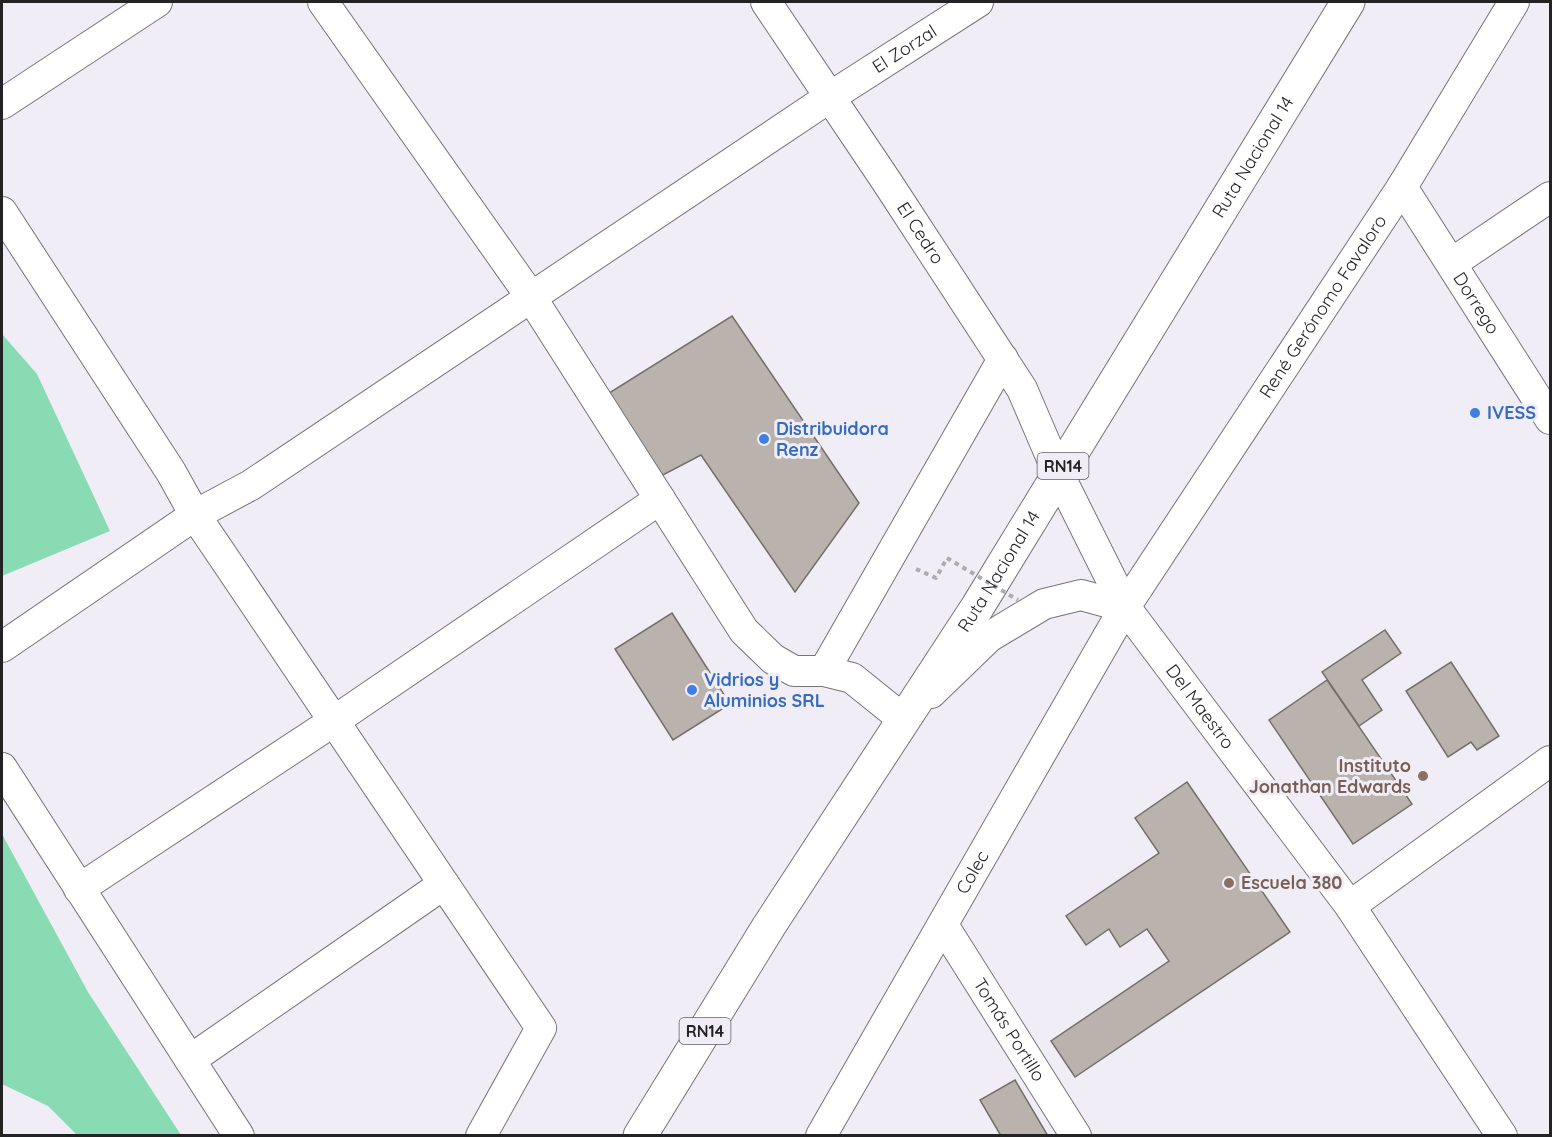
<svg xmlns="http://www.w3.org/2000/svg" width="1552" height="1137" viewBox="0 0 1552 1137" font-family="Quicksand,sans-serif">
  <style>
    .green { fill: #88dbb2 }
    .building { fill: #bab2ad; stroke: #756e69; stroke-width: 1.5 }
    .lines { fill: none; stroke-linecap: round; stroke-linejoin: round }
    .minor-casing { stroke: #76747b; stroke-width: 32 }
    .highway-casing { stroke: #76747b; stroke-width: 35 }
    .path { stroke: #adabb2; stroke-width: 4; stroke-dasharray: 4.5 4.5; stroke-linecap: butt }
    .minor { stroke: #fff; stroke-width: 30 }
    .highway { stroke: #fff; stroke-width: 33 }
    .path-bridge { stroke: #adabb2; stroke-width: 4; stroke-dasharray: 4.5 4.5; stroke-linecap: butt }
    .shop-dot { fill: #3f7fe0; stroke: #f0edf6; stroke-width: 2 }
    .education-dot { fill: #8d6e63; stroke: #f0edf6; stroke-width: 2 }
    .labels { text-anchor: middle; stroke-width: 6; stroke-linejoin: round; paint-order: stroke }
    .shield { fill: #f0edf6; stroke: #605f64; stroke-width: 1.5 }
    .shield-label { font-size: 16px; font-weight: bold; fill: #232225 }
    .street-label { font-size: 18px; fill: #232225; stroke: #f0edf6 }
    .shop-label { font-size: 18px; font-weight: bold; fill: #366cbe; stroke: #f0edf6; text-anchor: start }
    .education-label { font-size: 18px; font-weight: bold; fill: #785e54; stroke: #f0edf6; text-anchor: end }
  </style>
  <rect width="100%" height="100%" fill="#f0edf6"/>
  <!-- green -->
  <g class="green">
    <path d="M2,334l35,40 73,157 -108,45z"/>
    <path d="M2,834l86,158 93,143h-104l-29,-29 -46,-22z"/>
  </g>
  <!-- building -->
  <g class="building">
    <path d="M732,316l127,187 -64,89 -94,-137 -42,22 -53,-82z"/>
    <path d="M672,613l58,91 -57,36 -58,-91z"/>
    <path d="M1385,630l16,23 -39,27 20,30 -23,16 -37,-54z"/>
    <path d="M1451,662l48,74 -22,14 -6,-8 -23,15 -42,-66z"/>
    <path d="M1327,680l85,124 -59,40 -84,-124z"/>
    <path d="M1187,782l103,150 -215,145 -24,-36 118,-80 -22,-32 -27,18 -11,-18 -23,16 -20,-29 93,-63 -24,-35z"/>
    <path d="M1015,1080l33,56h-47l-21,-36z"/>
  </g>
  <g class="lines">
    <defs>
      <g id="minor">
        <path d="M323,2l208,295 213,334 29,28 21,12h30l28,7 51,41"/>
        <path id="s1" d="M766,2l121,180 135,207 36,84 67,134 225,299 152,230"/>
        <path d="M2,104l155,-102"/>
        <path id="s2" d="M1402,187l148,232"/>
        <path d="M2,212l169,260 24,43 346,513 -60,108"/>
        <path d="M1452,263l98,-66"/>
        <path id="s3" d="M2,647l193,-132 56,-30 579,-388 148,-95"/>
        <path d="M824,671l179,-312"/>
        <path d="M931,693l58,-56 55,-33 37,-9 44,12"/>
        <path d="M2,768l237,368"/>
        <path d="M79,889l255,-168 326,-222"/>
        <path d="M1350,906l200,-145"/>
        <path id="s4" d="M943,925l133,211"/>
        <path d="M190,1060l254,-176"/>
        <path id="s5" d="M821,1136l304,-529 277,-420 112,-185"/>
      </g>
      <g id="highway">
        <path id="s6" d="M640,1136l129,-210 209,-320 370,-604"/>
      </g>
    </defs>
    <!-- minor casing -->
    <use href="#minor" class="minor-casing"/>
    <!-- highway casing -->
    <use href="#highway" class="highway-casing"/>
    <!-- path -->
    <path class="path" d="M916,569l20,9 11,-20"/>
    <!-- minor -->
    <use href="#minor" class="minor"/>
    <!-- highway -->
    <use href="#highway" class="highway"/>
    <!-- path-bridge -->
    <path class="path-bridge" d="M947,558l71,42"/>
  </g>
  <!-- markers -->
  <g class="shop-dot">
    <circle cx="1475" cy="413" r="6"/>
    <circle cx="764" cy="439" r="6"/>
    <circle cx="692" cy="690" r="6"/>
  </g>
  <g class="education-dot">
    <circle cx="1423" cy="776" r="6"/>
    <circle cx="1229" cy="883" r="6"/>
  </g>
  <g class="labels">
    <!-- shield labels -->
    <g class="shield">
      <rect x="1037.5" y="453" width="51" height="26" rx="4.5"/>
      <rect x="679.5" y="1018" width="51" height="26" rx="4.5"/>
    </g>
    <g class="shield-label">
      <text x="1063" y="472">RN14</text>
      <text x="705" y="1037">RN14</text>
    </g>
    <!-- street labels -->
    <g class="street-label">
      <text dy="6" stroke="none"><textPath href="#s3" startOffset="1083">El Zorzal</textPath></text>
      <text dy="6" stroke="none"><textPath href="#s6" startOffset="1155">Ruta Nacional 14</textPath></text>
      <text dy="6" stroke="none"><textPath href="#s1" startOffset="278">El Cedro</textPath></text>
      <text dy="6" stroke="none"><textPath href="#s2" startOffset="138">Dorrego</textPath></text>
      <text dy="6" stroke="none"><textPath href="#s5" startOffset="970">René Gerónomo Favaloro</textPath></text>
      <text dy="6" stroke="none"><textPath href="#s6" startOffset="669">Ruta Nacional 14</textPath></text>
      <text dy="6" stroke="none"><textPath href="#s1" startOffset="830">Del Maestro</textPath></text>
      <text dy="6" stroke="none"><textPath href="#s5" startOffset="304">Colec</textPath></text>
      <text dy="6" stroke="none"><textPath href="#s4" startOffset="124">Tomás Portillo</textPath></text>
    </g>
    <!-- shop labels -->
    <g class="shop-label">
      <text x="1487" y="419">IVESS</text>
      <text x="776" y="435">Distribuidora<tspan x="776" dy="21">Renz</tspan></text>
      <text x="704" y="686">Vidrios y<tspan x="704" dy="21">Aluminios SRL</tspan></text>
    </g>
    <!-- education labels -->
    <g class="education-label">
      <text x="1411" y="772">Instituto<tspan x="1411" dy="21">Jonathan Edwards</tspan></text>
      <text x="1241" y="889" text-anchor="start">Escuela 380</text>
    </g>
  </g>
  <!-- border -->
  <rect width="1552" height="1137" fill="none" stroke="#232225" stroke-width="6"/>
</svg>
